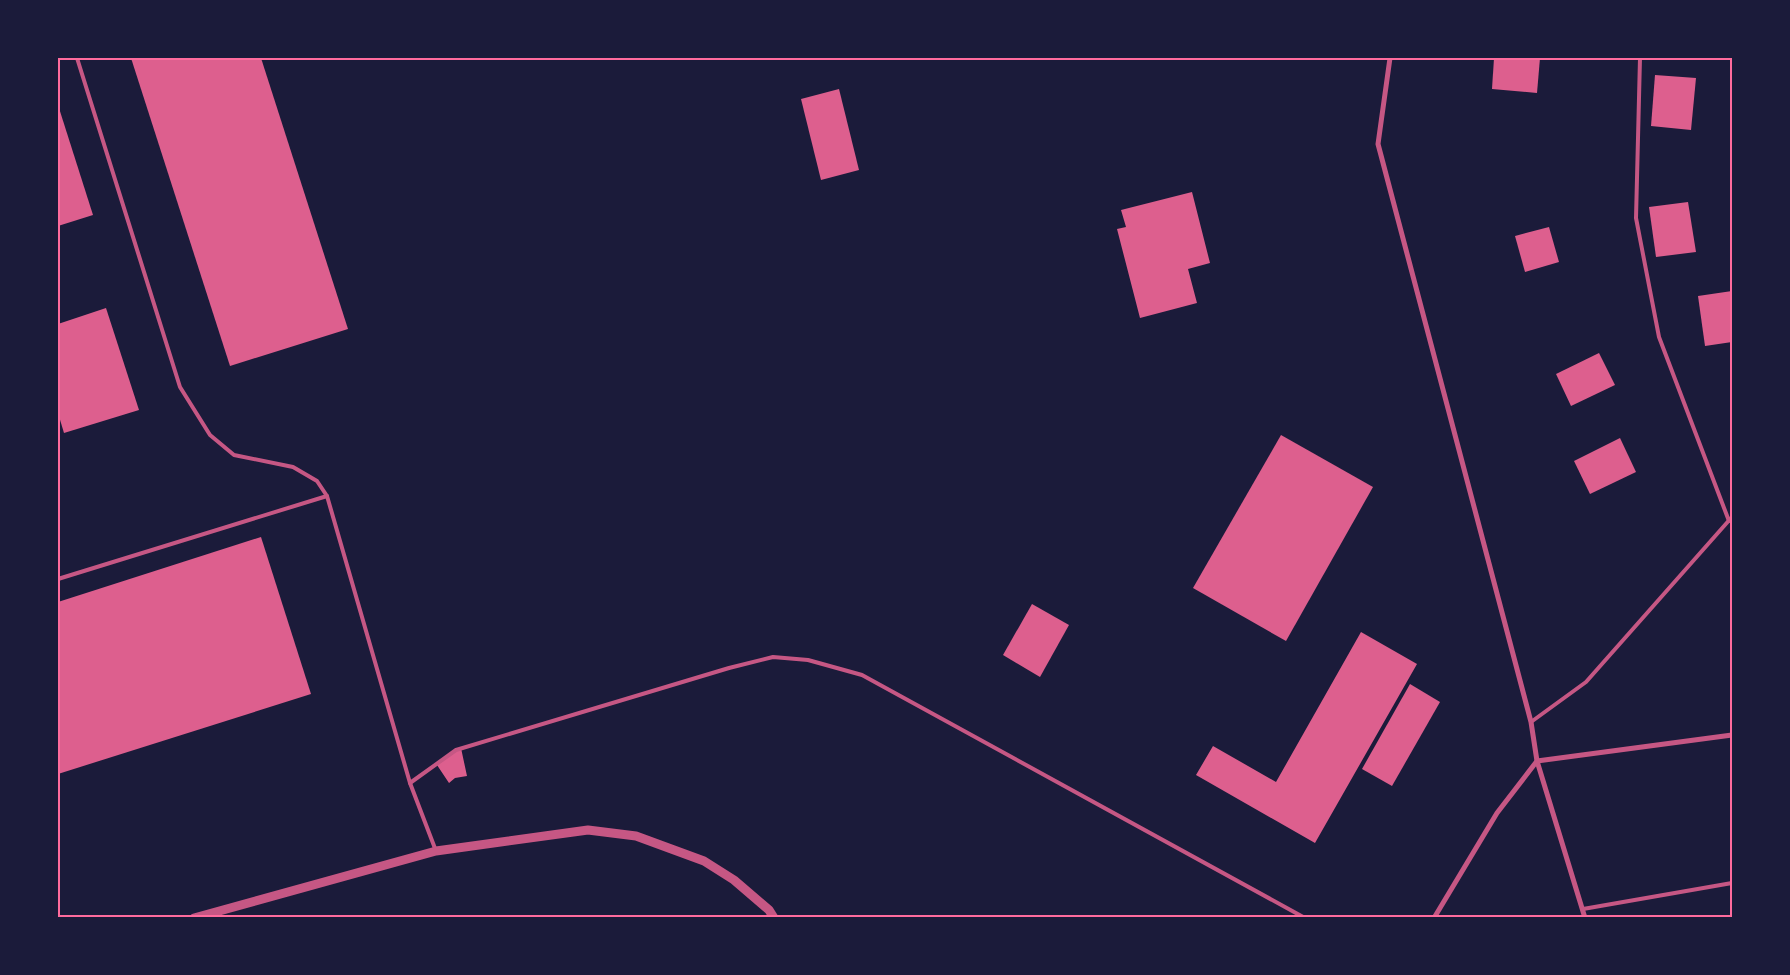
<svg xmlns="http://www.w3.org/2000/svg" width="1790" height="975" viewBox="0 0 1790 975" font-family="'Open Sans',sans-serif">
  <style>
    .building { fill: #dd5f8e }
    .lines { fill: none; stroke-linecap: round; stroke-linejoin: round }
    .service { stroke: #c65784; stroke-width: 4 }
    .minor { stroke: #c65784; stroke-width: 5 }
    .tertiary { stroke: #c65784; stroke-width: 9 }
    .neatline { fill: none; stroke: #ff6b9d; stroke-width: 2 }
  </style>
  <rect width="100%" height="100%" fill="#1b1b3a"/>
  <!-- building -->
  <g class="building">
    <path d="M131,58h130l87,271 -118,37z"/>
    <path d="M1494,58h46l-3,35 -45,-4z"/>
    <path d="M1655,75l41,3 -5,52 -40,-4z"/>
    <path d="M839,89l20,81 -38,10 -20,-81z"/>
    <path d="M58,105l35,110 -35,11z"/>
    <path d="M1192,192l18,71 -22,6 9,34 -57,15 -23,-89 9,-2 -5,-17z"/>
    <path d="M1688,202l8,50 -40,5 -7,-50z"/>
    <path d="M1549,227l10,35 -34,10 -10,-36z"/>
    <path d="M1732,291v51l-27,4 -7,-50z"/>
    <path d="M106,308l33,102 -75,23 -6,-20v-89z"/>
    <path d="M1599,353l16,32 -44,21 -15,-32z"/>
    <path d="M1281,435l92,52 -87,154 -93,-53z"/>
    <path d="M1620,438l16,34 -46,22 -16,-33z"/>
    <path d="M261,537l50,157 -253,80v-172z"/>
    <path d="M1032,604l37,21 -29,52 -37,-22z"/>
    <path d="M1361,632l56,32 -102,179 -119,-68 17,-29 63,36z"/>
    <path d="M1410,684l30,18 -48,84 -30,-17z"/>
    <path d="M461,748l6,28 -12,2 -6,5 -12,-18z"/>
  </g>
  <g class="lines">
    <!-- service -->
    <g class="service">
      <path d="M77,58l103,329 30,48 24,20 59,12 24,14 10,15 83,287 26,68"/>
      <path d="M1640,58l-4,160 23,119 70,184"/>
      <path d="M58,579l269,-83"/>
      <path d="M1531,722l55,-40 146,-165"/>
      <path d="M410,783l46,-33 273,-82 44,-11 35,3 54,15 443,243"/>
      <path d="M1583,909l149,-26"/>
    </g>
    <!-- minor -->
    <g class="minor">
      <path d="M1390,58l-12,86 153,578 6,39 48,157"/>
      <path d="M1434,918l63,-105 40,-52 195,-26"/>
    </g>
    <!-- tertiary -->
    <path class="tertiary" d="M194,918l242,-67 152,-21 48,6 68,25 30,19 35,30 5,8"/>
  </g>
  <!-- border -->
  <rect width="1790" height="975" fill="none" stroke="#1b1b3a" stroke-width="118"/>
  <rect x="59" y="59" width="1672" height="857" class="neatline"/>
</svg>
